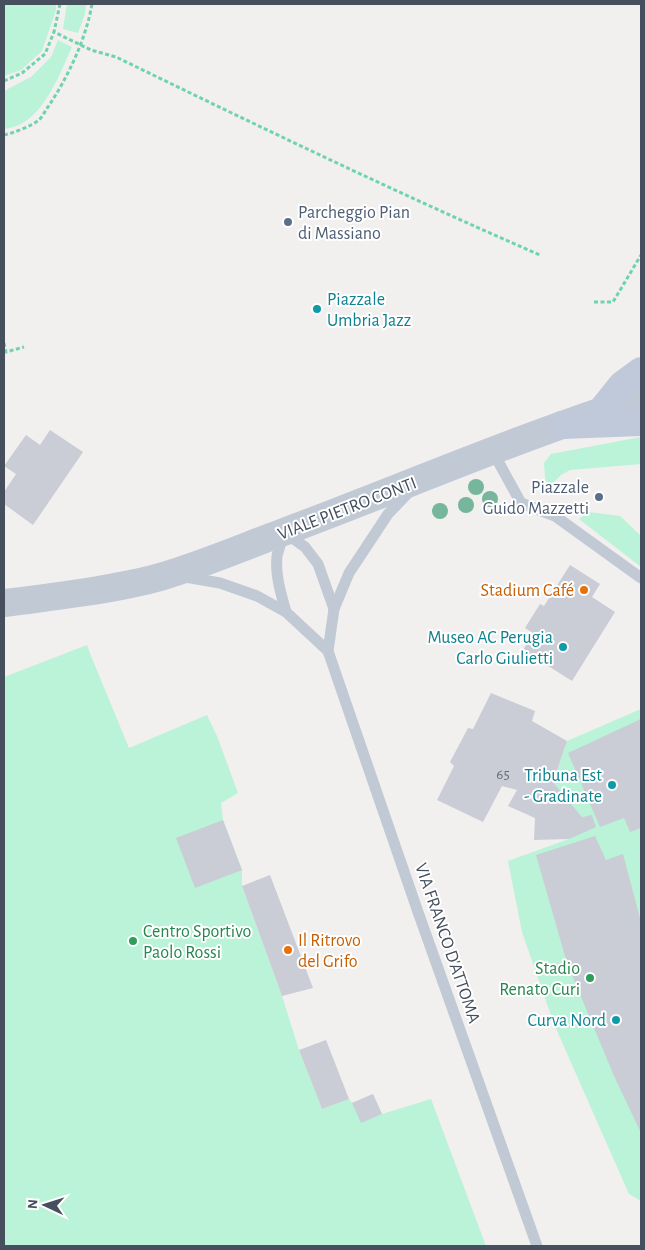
<svg xmlns="http://www.w3.org/2000/svg" width="645" height="1250" viewBox="0 0 645 1250" font-family="'Alegreya Sans',sans-serif">
  <style>
    .green { fill: #baf3d7 }
    .building { fill: #cacdd5 }
    .lines { fill: none; stroke-linecap: round; stroke-linejoin: round }
    .path { stroke: #6fd4ae; stroke-width: 3; stroke-dasharray: 4 2.5; stroke-linecap: butt }
    .service { stroke: #c1c9d5; stroke-width: 11 }
    .tertiary { stroke: #c1c9d5; stroke-width: 28 }
    .secondary { stroke: #c0c9da; stroke-width: 28 }
    .tree { fill: #75b69c }
    .service-dot { fill: #5c6f8a; stroke: #fff; stroke-width: 2 }
    .culture-dot { fill: #0f9aa8; stroke: #fff; stroke-width: 2 }
    .food-dot { fill: #e8710a; stroke: #fff; stroke-width: 2 }
    .leisure-dot { fill: #2e9e5b; stroke: #fff; stroke-width: 2 }
    .labels { text-anchor: middle; stroke-width: 4; stroke-linejoin: round; paint-order: stroke }
    .number-label { font-size: 15px; fill: #666e7c }
    .service-label { font-size: 18px; fill: #4e5e75; stroke: #fff; text-anchor: start }
    .culture-label { font-size: 18px; fill: #0d838f; stroke: #fff; text-anchor: end }
    .street-label { font-size: 18px; fill: #454f5e; stroke: #fff }
    .food-label { font-size: 18px; fill: #c56008; stroke: #fff; text-anchor: end }
    .leisure-label { font-size: 18px; fill: #27864d; stroke: #fff; text-anchor: start }
  </style>
  <rect width="100%" height="100%" fill="#f2efef"/>
  <!-- green -->
  <g class="green">
    <path d="M4,4h52v6l-14,41 -21,19 -17,6z"/>
    <path d="M67,4h19l-1,10 -7,19 -15,-4z"/>
    <path d="M58,40l14,7c-12,26 -26,65 -53,78 -4,2 -10,3 -15,4v-38l27,-14 20,-20z"/>
    <path d="M641,437v27l-71,6 -9,5 -12,12 -4,-9 -1,-15 7,-9z"/>
    <path d="M589,512l31,4 21,20v31l-62,-48z"/>
    <path d="M87,645l4,11 38,92 78,-33 10,21 21,57 -17,10 2,17 19,50v16l40,110 17,54 23,59 27,-10 3,4 21,-9 9,20 49,-15 55,147h-482v-569z"/>
    <path d="M641,709v492l-12,-7 -75,-170 -32,-92 -14,-71 61,-22 23,-23 -10,1 -29,-35 14,-41z"/>
  </g>
  <!-- building -->
  <g class="building">
    <path d="M50,430l33,22 -50,73 -29,-21v-12l12,-18 -12,-8 22,-31 14,10z"/>
    <path d="M570,565l30,19 -8,13 23,15 -43,69 -49,-31 10,-17 -8,-5 15,-24 4,2z"/>
    <path d="M491,693l44,18 -3,10 35,20 -14,41 29,35 10,-2 4,12 -27,12 -35,1 1,-22 -27,-12 9,-16 -15,-4 -19,36 -46,-22 17,-34 -4,-4 18,-34 5,1z"/>
    <path d="M641,719v109l-11,4 -6,-14 -24,9 -32,-74z"/>
    <path d="M223,820l19,50 -47,18 -19,-50z"/>
    <path d="M595,836l11,24 17,-6 18,68v211l-27,-57 -47,-113 -31,-108z"/>
    <path d="M270,875l43,113 -31,8 -40,-110z"/>
    <path d="M326,1040l23,59 -27,10 -23,-59z"/>
    <path d="M373,1094l9,20 -21,9 -9,-20z"/>
  </g>
  <g class="lines">
    <!-- path -->
    <g class="path">
      <path d="M60,4l-6,28 37,18 25,7c140,68 281,136 424,198"/>
      <path d="M4,81l18,-8 23,-19 9,-22"/>
      <path d="M4,135c9,-2 28,-9 35,-15 4,-4 6,-9 9,-13 20,-30 38,-68 44,-103"/>
      <path d="M594,302h19l28,-47"/>
      <path d="M4,343l2,9 18,-5"/>
    </g>
    <!-- service -->
    <g class="service">
      <path d="M493,452l28,51 34,13 86,62"/>
      <path d="M411,490l-23,24 -39,59 -15,36 -6,42 90,261 119,334"/>
      <path d="M185,577l35,6 37,13 29,16 42,39"/>
      <path d="M286,612c-5,-18 -11,-37 -9,-56 2,-8 5,-16 7,-24l21,15 13,17 16,45"/>
    </g>
    <!-- tertiary -->
    <path class="tertiary" d="M4,603c27,-3 55,-7 82,-11 25,-4 50,-8 74,-15 41,-12 81,-29 121,-44 120,-45 238,-96 360,-135"/>
    <!-- secondary -->
    <g class="secondary">
      <path d="M602,410l20,-25 19,-14"/>
      <path d="M562,425l79,-3"/>
    </g>
  </g>
  <!-- trees -->
  <g class="tree">
    <circle cx="476" cy="487" r="8"/>
    <circle cx="490" cy="499" r="8"/>
    <circle cx="466" cy="505" r="8"/>
    <circle cx="440" cy="511" r="8"/>
  </g>
  <!-- markers -->
  <g class="service-dot">
    <circle cx="288" cy="222" r="5"/>
    <circle cx="599" cy="497" r="5"/>
  </g>
  <g class="culture-dot">
    <circle cx="317" cy="309" r="5"/>
    <circle cx="563" cy="647" r="5"/>
    <circle cx="612" cy="785" r="5"/>
    <circle cx="616" cy="1020" r="5"/>
  </g>
  <g class="food-dot">
    <circle cx="584" cy="590" r="5"/>
    <circle cx="288" cy="950" r="5"/>
  </g>
  <g class="leisure-dot">
    <circle cx="133" cy="941" r="5"/>
    <circle cx="590" cy="978" r="5"/>
  </g>
  <g class="labels">
    <!-- number labels -->
    <g class="number-label">
      <text x="503" y="779">65</text>
    </g>
    <!-- service labels -->
    <g class="service-label">
      <text x="298" y="218">Parcheggio Pian<tspan x="298" dy="21">di Massiano</tspan></text>
      <text x="589" y="493" text-anchor="end">Piazzale<tspan x="589" dy="21">Guido Mazzetti</tspan></text>
    </g>
    <!-- culture labels -->
    <g class="culture-label">
      <text x="327" y="305" text-anchor="start">Piazzale<tspan x="327" dy="21">Umbria Jazz</tspan></text>
      <text x="553" y="643">Museo AC Perugia<tspan x="553" dy="21">Carlo Giulietti</tspan></text>
      <text x="602" y="781">Tribuna Est<tspan x="602" dy="21">- Gradinate</tspan></text>
      <text x="606" y="1026">Curva Nord</text>
    </g>
    <!-- street labels -->
    <g class="street-label">
      <text transform="translate(347 508) rotate(-21)" y="6">VIALE PIETRO CONTI</text>
      <text transform="translate(448 943) rotate(71)" y="6">VIA FRANCO D'ATTOMA</text>
    </g>
    <!-- food labels -->
    <g class="food-label">
      <text x="574" y="596">Stadium Café</text>
      <text x="298" y="946" text-anchor="start">Il Ritrovo<tspan x="298" dy="21">del Grifo</tspan></text>
    </g>
    <!-- leisure labels -->
    <g class="leisure-label">
      <text x="143" y="937">Centro Sportivo<tspan x="143" dy="21">Paolo Rossi</tspan></text>
      <text x="580" y="974" text-anchor="end">Stadio<tspan x="580" dy="21">Renato Curi</tspan></text>
    </g>
  </g>
  <!-- border -->
  <rect width="645" height="1250" fill="none" stroke="#454f5e" stroke-width="10"/>
  <!-- north arrow -->
  <g transform="translate(45 1205) rotate(274)" stroke="#ffffff" stroke-width="4" paint-order="stroke">
  <path d="M0-4L9 19L0 12L-9 19Z" fill="#454f5e"/>
  <text y="-8" font-size="14" font-weight="bold" text-anchor="middle" fill="#454f5e">N</text>
  </g>
</svg>
